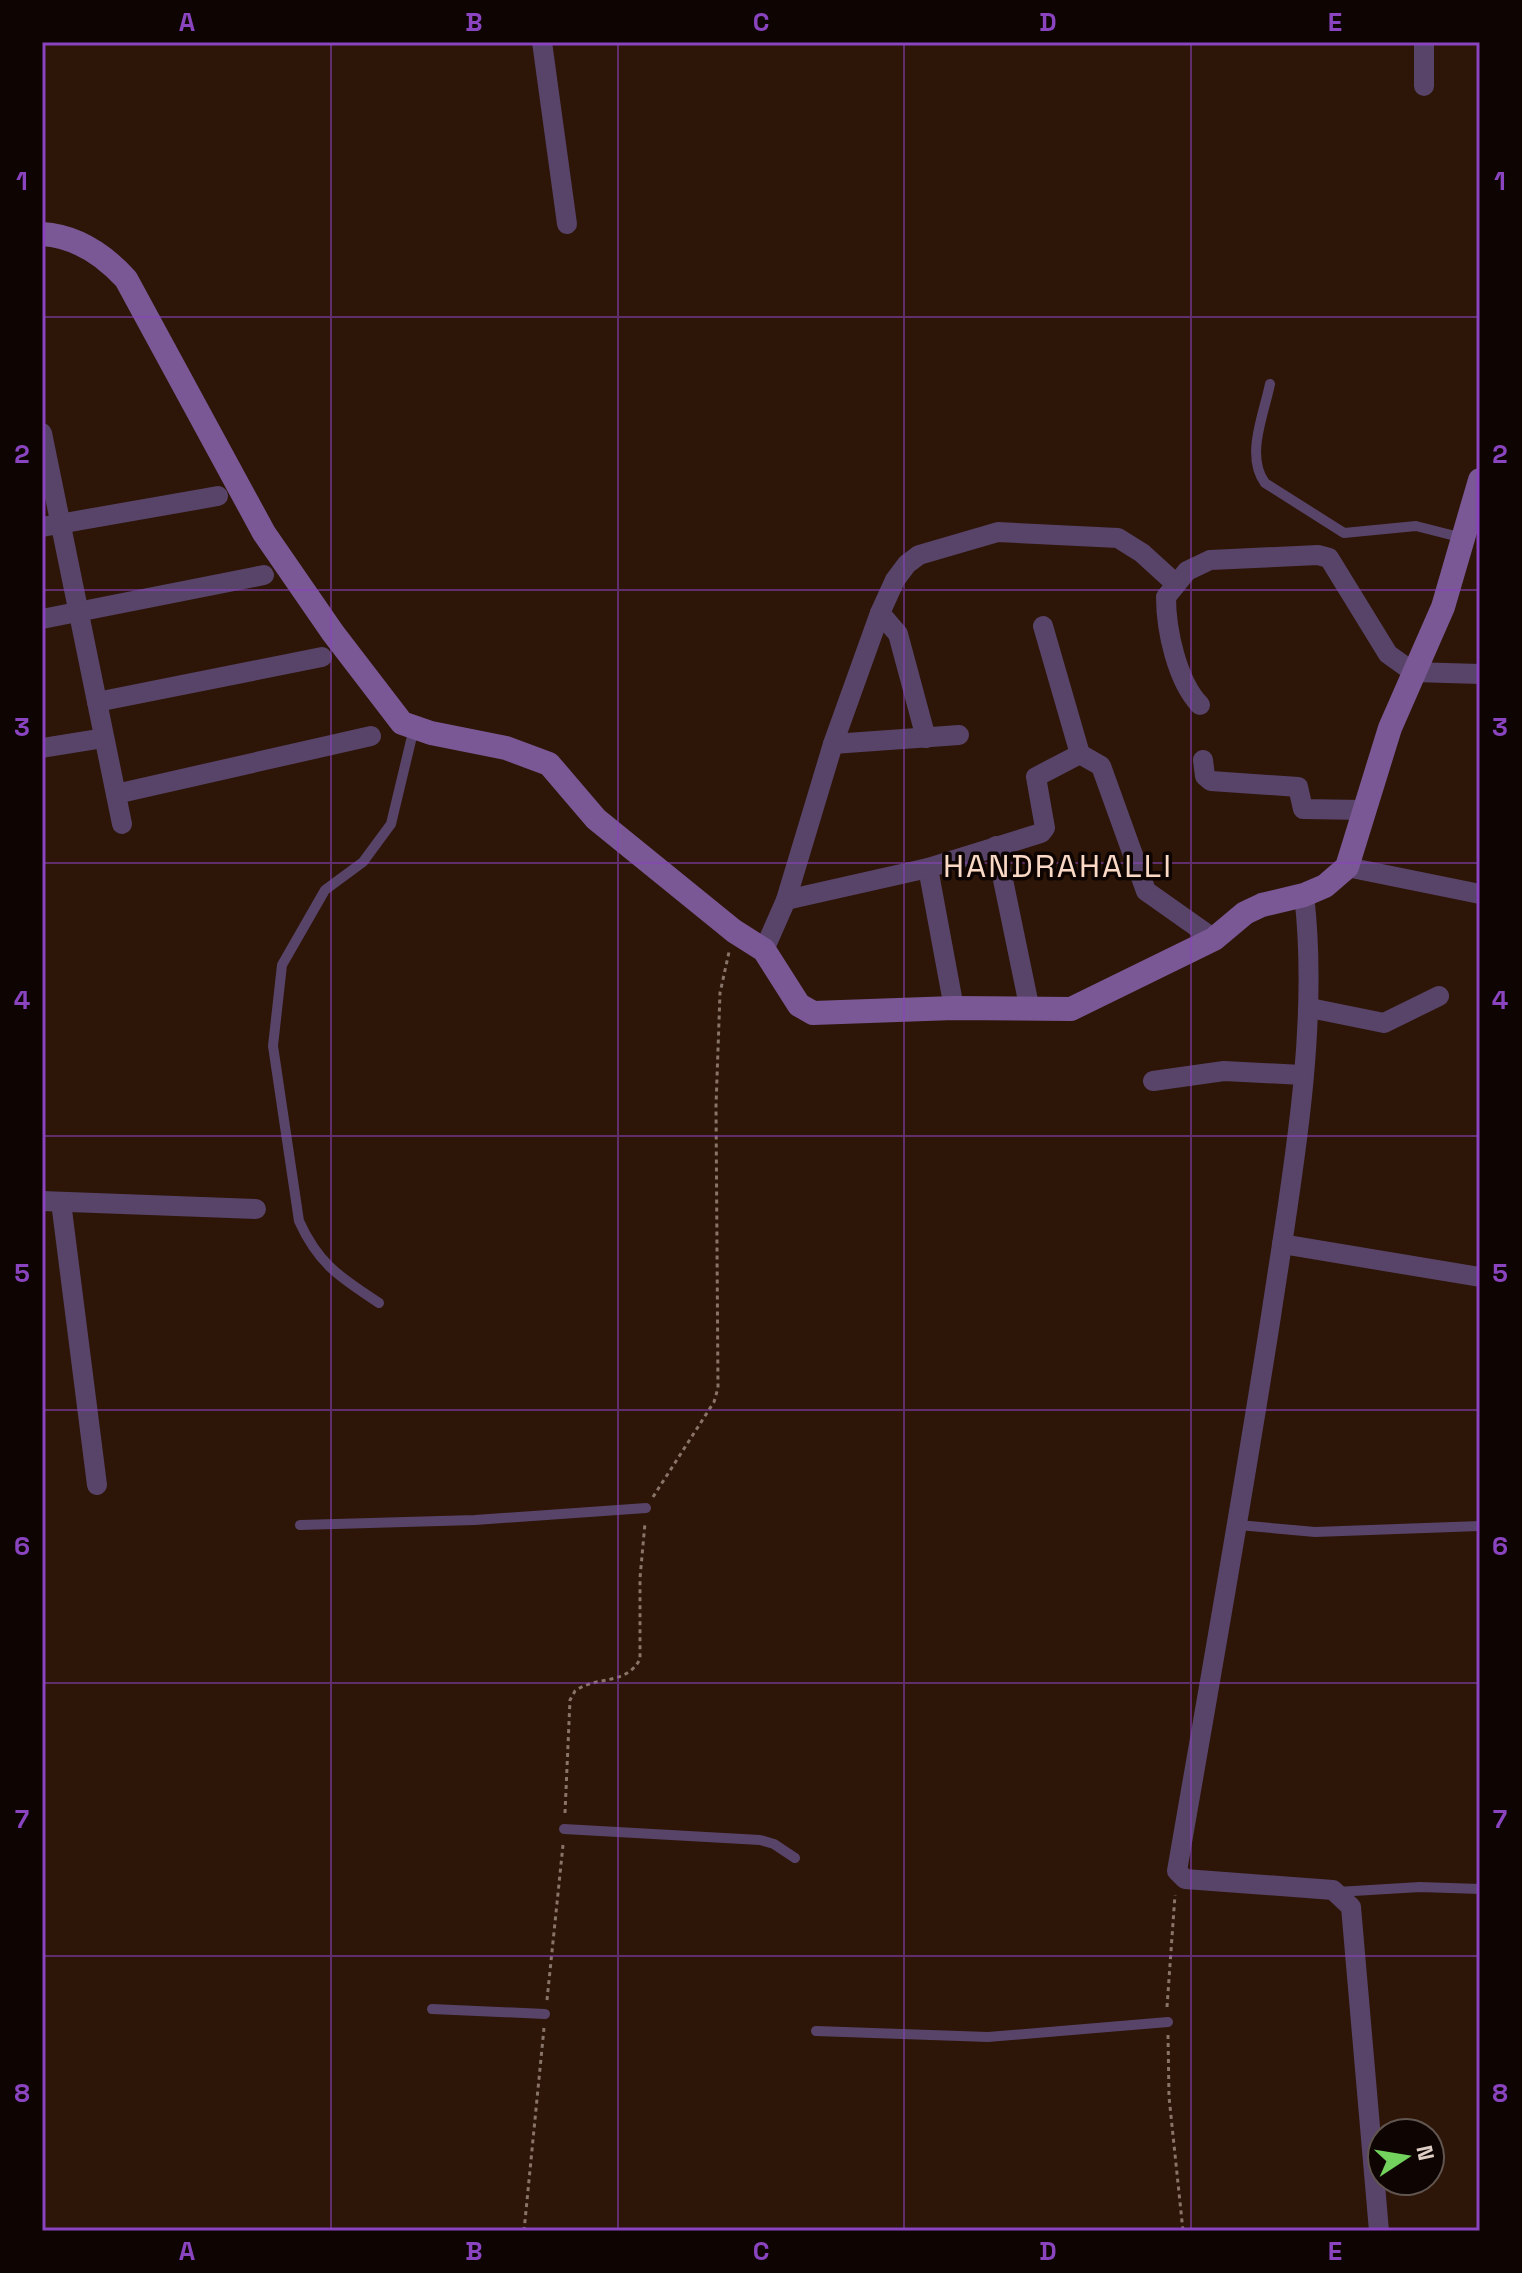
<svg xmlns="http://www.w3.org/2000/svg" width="1522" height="2273" viewBox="0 0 1522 2273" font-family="'Space Grotesk',sans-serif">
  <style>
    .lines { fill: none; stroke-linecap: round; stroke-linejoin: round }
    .path { stroke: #887469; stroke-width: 3; stroke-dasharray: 4 4; stroke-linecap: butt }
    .lane { stroke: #584369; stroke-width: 10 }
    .street { stroke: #584369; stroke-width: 20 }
    .secondary { stroke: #7a5895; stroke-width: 24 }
    .grid { fill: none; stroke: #8a44c0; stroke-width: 2; stroke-opacity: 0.55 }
    .labels { text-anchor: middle; stroke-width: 7; stroke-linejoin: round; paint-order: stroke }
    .quarter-label { font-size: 32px; letter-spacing: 2px; fill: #fad8c6; stroke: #0e0502 }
    .neatline { fill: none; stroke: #8a44c0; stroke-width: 3 }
    .grid-label { font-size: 26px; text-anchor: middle; font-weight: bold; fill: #8a44c0 }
  </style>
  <rect width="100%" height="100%" fill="#2d1507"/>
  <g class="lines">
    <!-- path -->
    <g class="path">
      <path d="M653,1497l61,-95 4,-14 -2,-282 4,-113 9,-41"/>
      <path d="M565,1813l5,-113 5,-9c22,-16 51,-5 65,-32v-81l5,-55"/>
      <path d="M547,2000l16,-155"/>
      <path d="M1167,2007l8,-112"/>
      <path d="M1168,2035l1,62 14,134"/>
      <path d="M524,2231l20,-203"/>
    </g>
    <!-- lane -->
    <g class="lane">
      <path d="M1270,384c-6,30 -25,72 -5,99l79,50 72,-7 47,12"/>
      <path d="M379,1303c-39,-26 -60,-38 -80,-82l-26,-175 9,-81 43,-75 38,-28 28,-38 23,-96"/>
      <path d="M300,1525l175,-5 171,-12"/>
      <path d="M1238,1525l77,7 165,-6"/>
      <path d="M564,1829l196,11 14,4 21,14"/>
      <path d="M1337,1892l83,-5 60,2"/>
      <path d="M432,2009l113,5"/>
      <path d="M816,2031l172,6 180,-15"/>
    </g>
    <!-- street -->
    <g class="street">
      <path d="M542,42l25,182"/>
      <path d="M1424,86v-44"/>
      <path d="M42,433l80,391"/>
      <path d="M42,527l176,-31"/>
      <path d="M880,613l18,21 28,104"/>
      <path d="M42,619l222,-44"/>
      <path d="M1043,626l37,128 21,12 45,125 68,48"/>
      <path d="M97,702l225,-45"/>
      <path d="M1200,705c-23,-24 -34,-75 -34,-108l21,-26 23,-11 108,-5 11,3 59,96 25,18 67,2"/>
      <path d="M833,744l126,-9"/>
      <path d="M42,748l62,-10"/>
      <path d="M1203,760l2,16 6,5 87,6 5,22 60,1"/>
      <path d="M116,794l255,-58"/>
      <path d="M996,846l34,164"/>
      <path d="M1347,867l133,27"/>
      <path d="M928,868l26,140"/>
      <path d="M1304,895c16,134 -13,288 -33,421 -29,186 -62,370 -94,555l8,8 148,11 18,17 28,324"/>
      <path d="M786,900l142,-32 113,-35 4,-5 -9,-51 44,-23"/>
      <path d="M764,950l22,-50 47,-156 47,-131 15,-33 12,-16 12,-9 79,-23 120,6 24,15 34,31"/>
      <path d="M1310,1008l74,15 55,-27"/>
      <path d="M1153,1081l71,-10 78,4"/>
      <path d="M42,1201l214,8"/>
      <path d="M61,1202l36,283"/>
      <path d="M1282,1244l198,33"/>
    </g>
    <!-- secondary -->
    <path class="secondary" d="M42,234c34,2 62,21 84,45l138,254 69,100 69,90 29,10 75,15 43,16 47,55 138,112 30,19 35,55 14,8 141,-5 117,1 143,-70 31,-26 17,-8 42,-10 21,-9 22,-19 43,-139 53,-121 37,-127"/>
  </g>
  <!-- grid -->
  <path class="grid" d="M331,42v2189M618,42v2189M904,42v2189M1191,42v2189M42,317h1438M42,590h1438M42,863h1438M42,1136h1438M42,1410h1438M42,1683h1438M42,1956h1438"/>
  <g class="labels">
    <!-- quarter labels -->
    <g class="quarter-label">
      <text x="1058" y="877">HANDRAHALLI</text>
    </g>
  </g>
  <!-- border -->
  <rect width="1522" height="2273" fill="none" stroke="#0e0502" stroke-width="88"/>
  <!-- north arrow -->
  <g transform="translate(1406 2157) rotate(78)"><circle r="38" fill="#0e0502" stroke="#615550" stroke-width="2"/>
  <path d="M0-6L14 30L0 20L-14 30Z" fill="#72d25d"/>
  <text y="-12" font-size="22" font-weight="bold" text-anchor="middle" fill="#decec5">N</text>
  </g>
  <rect x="44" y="44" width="1434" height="2185" class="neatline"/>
  <g class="grid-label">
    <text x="187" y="31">A</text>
    <text x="474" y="31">B</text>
    <text x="761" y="31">C</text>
    <text x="1048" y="31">D</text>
    <text x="1335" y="31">E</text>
    <text x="22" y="190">1</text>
    <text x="1500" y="190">1</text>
    <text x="22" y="463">2</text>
    <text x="1500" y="463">2</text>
    <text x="22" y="736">3</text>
    <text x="1500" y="736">3</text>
    <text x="22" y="1009">4</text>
    <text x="1500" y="1009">4</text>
    <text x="22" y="1282">5</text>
    <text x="1500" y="1282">5</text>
    <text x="22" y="1555">6</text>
    <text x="1500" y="1555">6</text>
    <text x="22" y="1828">7</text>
    <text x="1500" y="1828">7</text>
    <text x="22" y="2102">8</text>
    <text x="1500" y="2102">8</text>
    <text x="187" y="2260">A</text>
    <text x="474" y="2260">B</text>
    <text x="761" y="2260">C</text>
    <text x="1048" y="2260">D</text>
    <text x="1335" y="2260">E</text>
  </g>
</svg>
